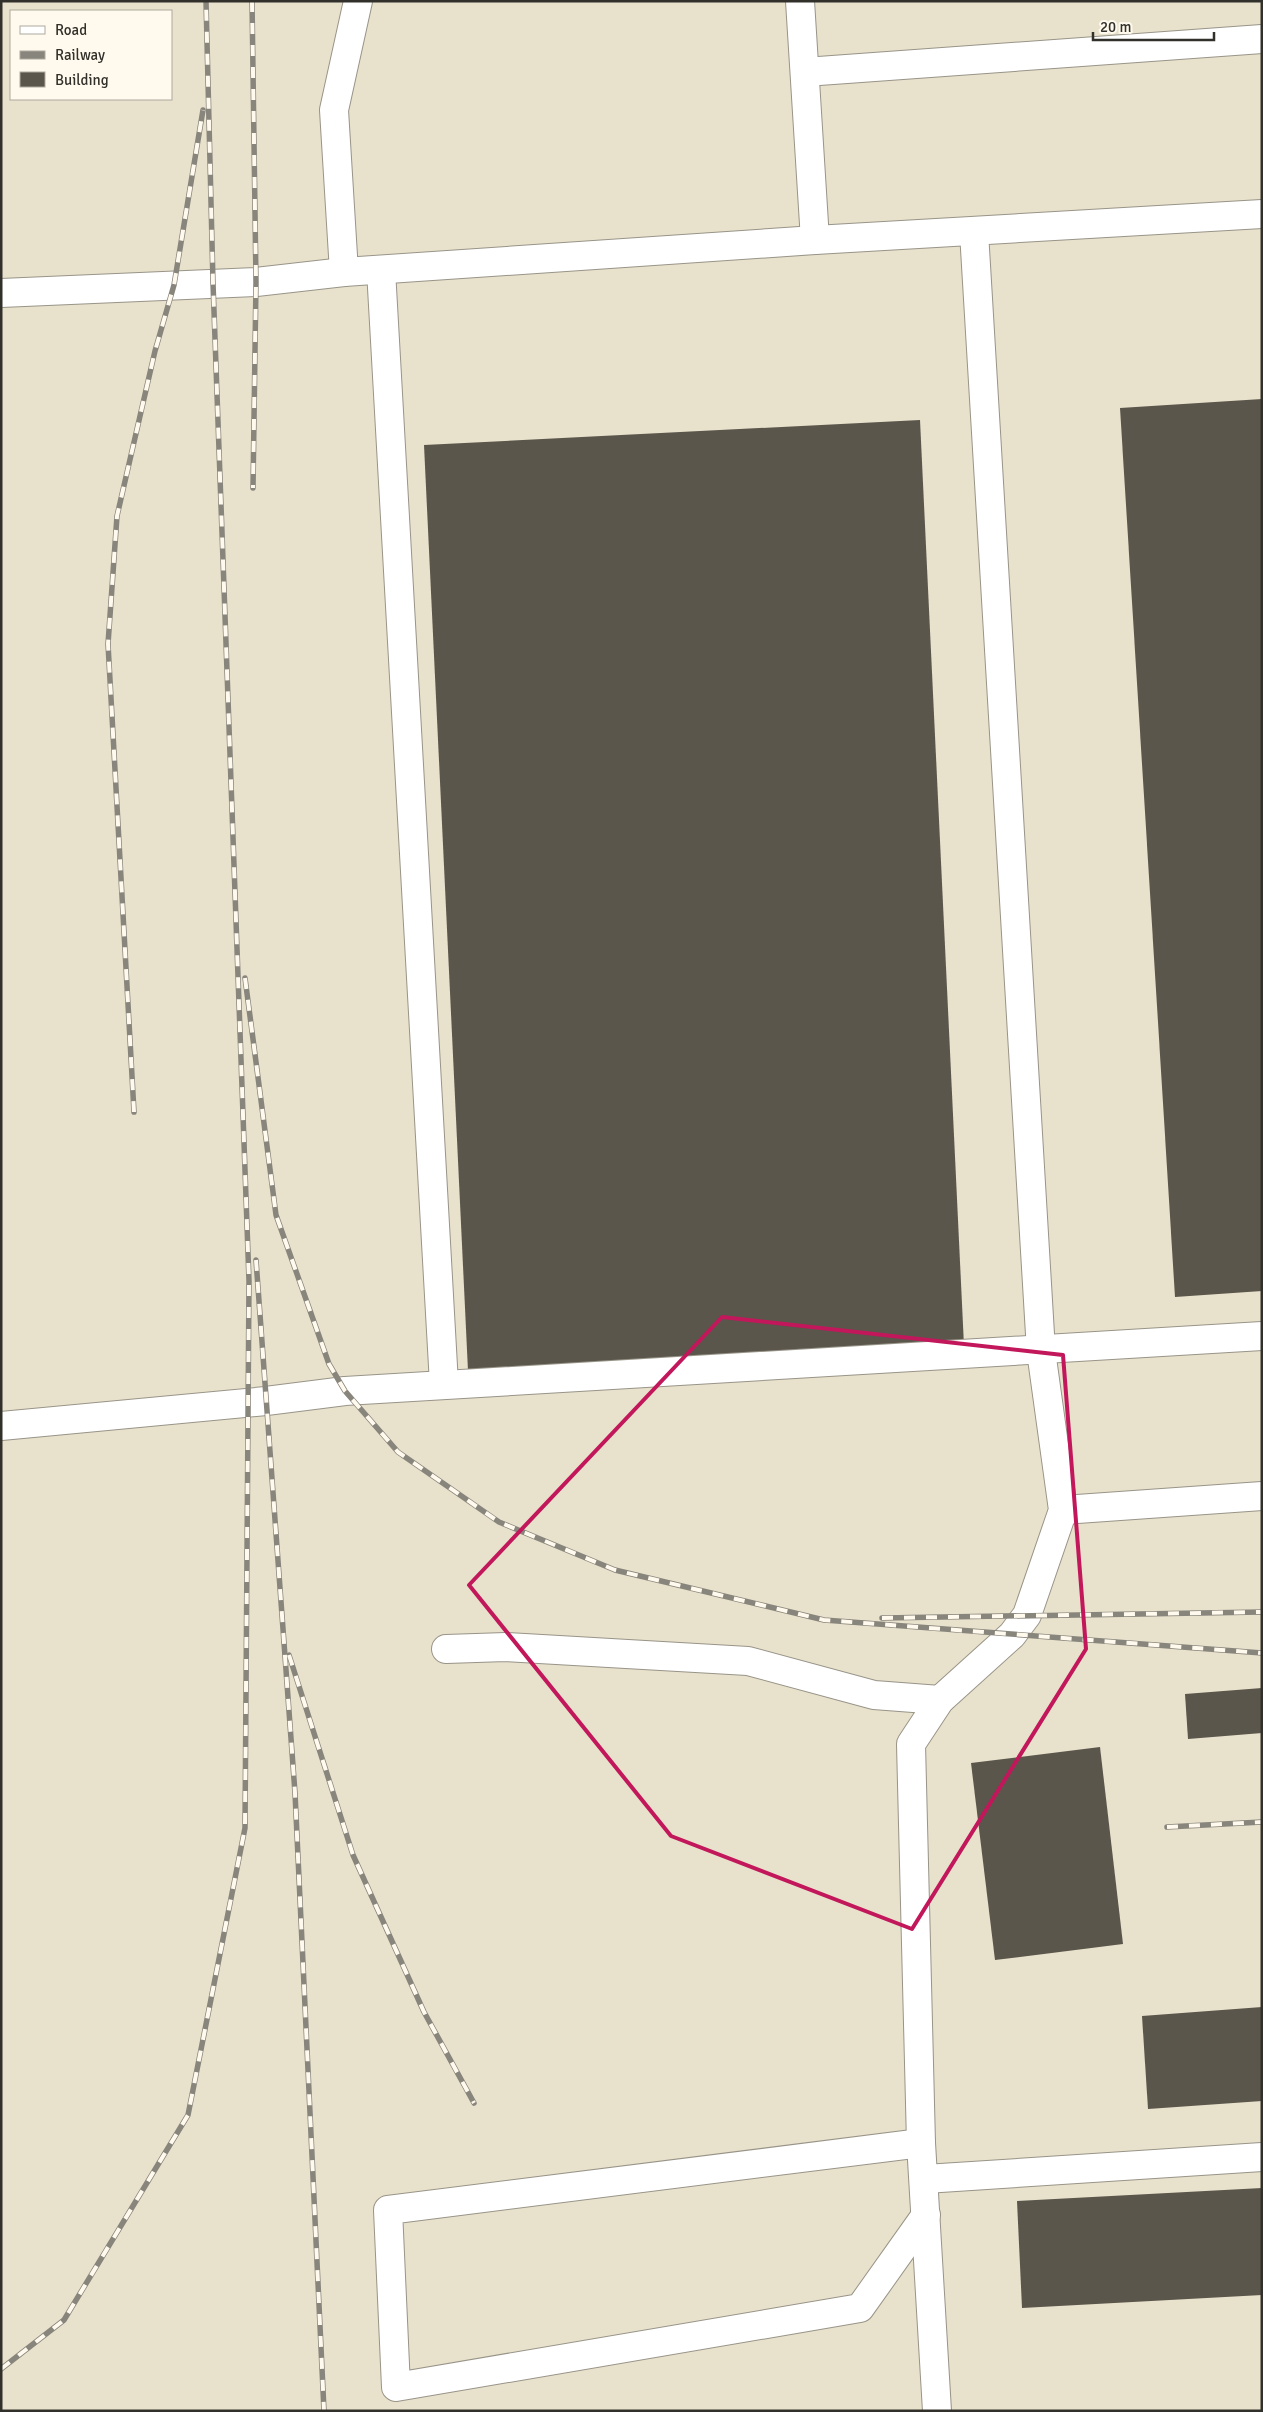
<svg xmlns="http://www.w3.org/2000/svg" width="1263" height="2412" viewBox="0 0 1263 2412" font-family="Signika,sans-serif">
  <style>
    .built { fill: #e8e1cc; fill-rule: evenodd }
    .building { fill: #5a564b }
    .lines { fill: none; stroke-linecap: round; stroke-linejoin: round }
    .minor-casing { stroke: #989488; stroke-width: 30 }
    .minor { stroke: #fff; stroke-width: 28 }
    .rail-casing { stroke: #88857c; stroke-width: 5.5 }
    .rail { stroke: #fffaed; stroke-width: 4; stroke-dasharray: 11; stroke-linecap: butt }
    .marked { fill: none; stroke: #c2185b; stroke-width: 4; stroke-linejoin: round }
  </style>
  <rect width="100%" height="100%" fill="#f1eddf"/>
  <!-- built -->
  <path class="built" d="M1,1h1261v2410h-1261zM11,11h160v88h-160z"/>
  <!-- building -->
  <g class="building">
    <path d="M1262,399v892l-87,6 -55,-889z"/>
    <path d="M920,420l44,926 -496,25 -44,-926z"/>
    <path d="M1262,1688v45l-74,6 -3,-45z"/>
    <path d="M1100,1747l23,197 -128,16 -24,-197z"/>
    <path d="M1262,2007v94l-114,8 -6,-93z"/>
    <path d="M1262,2188v107l-240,13 -5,-107z"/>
  </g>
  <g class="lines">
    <defs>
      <g id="minor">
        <path d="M800,1l15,239"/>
        <path d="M805,72l457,-33"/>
        <path d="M381,270l63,1114"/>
        <path d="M344,272l-10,-162 24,-109"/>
        <path d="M1,293l255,-11 88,-10 471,-32 447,-26"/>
        <path d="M1,1426l265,-25 79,-10 917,-55"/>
        <path d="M1063,1510l199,-14"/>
        <path d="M446,1649l60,-2 242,14 126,34 66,5"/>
        <path d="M921,2143l-533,67 8,177 464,-79 66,-93"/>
        <path d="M925,2179l337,-22"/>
        <path d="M937,2411l-16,-268 -10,-399 29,-44 72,-65 15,-20 36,-105 -22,-159 -67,-1119"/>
      </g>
    </defs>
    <!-- minor casing -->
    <use href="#minor" class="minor-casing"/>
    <!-- minor -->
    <use href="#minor" class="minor"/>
    <defs>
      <g id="rail">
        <path d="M252,1l4,281 -3,206"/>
        <path d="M245,978l31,237 53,149 16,27 53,61 101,70 116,48 209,50 438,33"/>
        <path d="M134,1112l-26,-468 9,-128 38,-165 19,-66 29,-175"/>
        <path d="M256,1260l39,533 29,618"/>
        <path d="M882,1618l380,-6"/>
        <path d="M289,1655l64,200 71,157 50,91"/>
        <path d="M1167,1827l95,-5"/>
        <path d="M1,2369l63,-49 124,-205 57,-287 4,-547 -36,-998 -7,-282"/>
      </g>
    </defs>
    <!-- rail casing -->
    <use href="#rail" class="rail-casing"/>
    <!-- rail -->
    <use href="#rail" class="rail"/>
  </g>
  <!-- marked area -->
  <path class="marked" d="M722,1317l341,38 23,294 -174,280 -241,-93 -202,-251z"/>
  <!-- border -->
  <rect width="1263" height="2412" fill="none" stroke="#32302b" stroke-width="5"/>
  <!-- legend -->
  <rect x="10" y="10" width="162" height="90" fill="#fffaed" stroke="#ada99f"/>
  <rect x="20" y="26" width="25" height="8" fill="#ffffff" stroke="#ada99f"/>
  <text x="55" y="35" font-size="15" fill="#32302b">Road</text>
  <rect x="20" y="51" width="25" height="8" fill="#88857c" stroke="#ada99f"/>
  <text x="55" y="60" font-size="15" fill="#32302b">Railway</text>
  <rect x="20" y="72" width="25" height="15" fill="#5a564b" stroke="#ada99f"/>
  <text x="55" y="85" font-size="15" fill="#32302b">Building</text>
  <!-- scale -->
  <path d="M1093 32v8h121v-8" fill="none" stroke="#32302b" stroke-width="2.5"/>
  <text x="1100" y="32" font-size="15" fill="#32302b" stroke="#fffaed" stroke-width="4" paint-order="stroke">20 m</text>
</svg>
